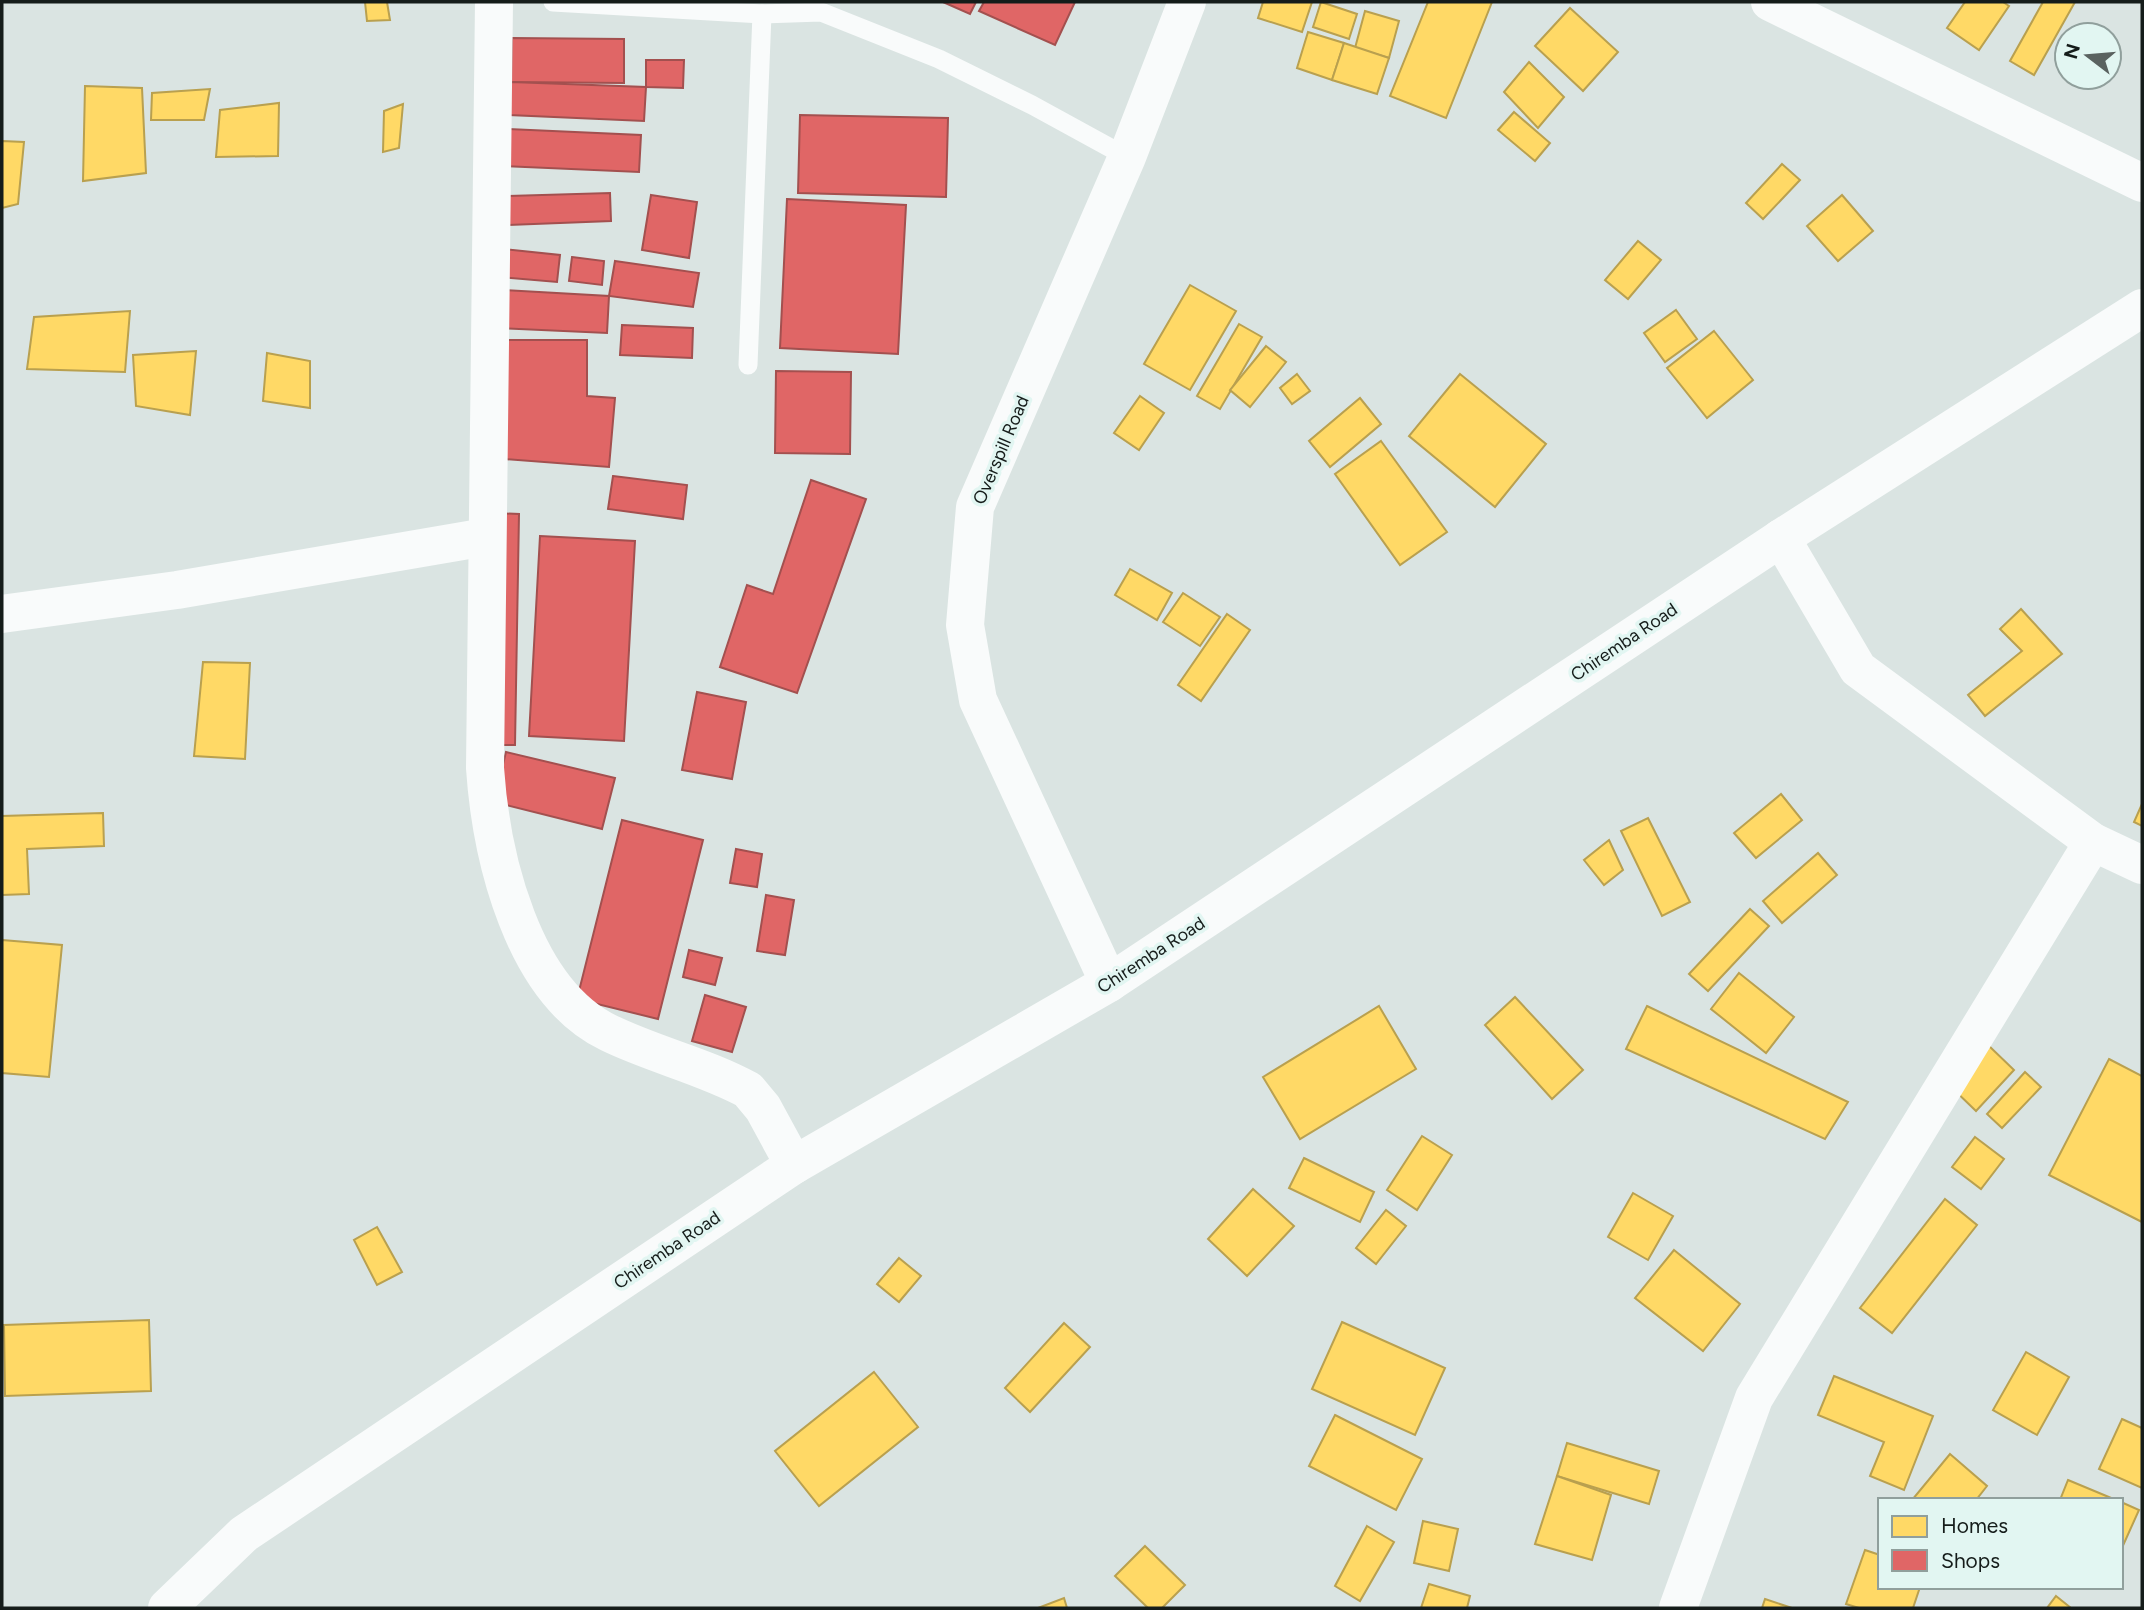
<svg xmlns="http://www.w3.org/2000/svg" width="2144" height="1610" viewBox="0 0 2144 1610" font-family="Figtree,sans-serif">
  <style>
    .homes { fill: #ffd966; stroke: #b9a04f; stroke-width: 2 }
    .shops { fill: #e06666; stroke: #a3504f; stroke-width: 2 }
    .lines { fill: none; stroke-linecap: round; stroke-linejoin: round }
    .lane { stroke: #f9fbfb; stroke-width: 19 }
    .street { stroke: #f9fbfb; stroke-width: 38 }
    .secondary { stroke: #f9fbfb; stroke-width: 38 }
    .labels { text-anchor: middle; stroke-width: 7; stroke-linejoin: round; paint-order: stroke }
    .street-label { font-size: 18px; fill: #151c1a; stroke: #e2f6f2 }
  </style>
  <rect width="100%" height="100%" fill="#dae4e2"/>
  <!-- homes -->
  <g class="homes">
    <path d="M365,2h22l3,18 -23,1z"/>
    <path d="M1263,2h49l-10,30 -44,-14z"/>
    <path d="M1321,2l36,12 -8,25 -36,-12z"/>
    <path d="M1428,2h64l-46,116 -56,-22z"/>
    <path d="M1965,2h38l6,4 -30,44 -32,-22z"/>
    <path d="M2043,2h32l-41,73 -24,-14z"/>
    <path d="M1570,8l48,44 -35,39 -48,-45z"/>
    <path d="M1365,11l34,10 -10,37 -34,-10z"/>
    <path d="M1308,32l36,11 -12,37 -35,-12z"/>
    <path d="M1344,43l45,15 -12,36 -45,-14z"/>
    <path d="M1529,62l35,35 -26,31 -34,-36z"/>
    <path d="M85,86l57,2 4,85 -63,8z"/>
    <path d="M210,89l-6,31h-53l1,-27z"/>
    <path d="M279,103l-1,53 -62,1 4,-47z"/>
    <path d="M403,104l-4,44 -16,4 1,-41z"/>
    <path d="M1514,112l36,31 -15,18 -37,-31z"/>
    <path d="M2,141l22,1 -6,62 -16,4z"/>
    <path d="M1782,164l18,16 -37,39 -17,-16z"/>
    <path d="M1842,195l31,36 -35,30 -31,-35z"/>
    <path d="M1638,241l23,19 -33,39 -23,-19z"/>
    <path d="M1190,285l46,26 -46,79 -46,-26z"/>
    <path d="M1676,310l21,29 -32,23 -21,-29z"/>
    <path d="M130,311l-5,61 -98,-3 7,-52z"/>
    <path d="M1239,324l23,13 -42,72 -23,-13z"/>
    <path d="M1714,331l39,49 -46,38 -40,-50z"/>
    <path d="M1266,346l20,16 -36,45 -20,-17z"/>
    <path d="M196,351l-6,64 -54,-9 -3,-51z"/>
    <path d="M267,353l43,8v47l-47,-7z"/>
    <path d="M1297,374l13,17 -18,13 -12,-16z"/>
    <path d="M1460,374l86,70 -51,63 -86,-71z"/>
    <path d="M1140,396l24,17 -25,37 -25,-17z"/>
    <path d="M1360,398l21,26 -51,43 -21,-26z"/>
    <path d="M1381,441l66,91 -47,33 -65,-91z"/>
    <path d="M1130,569l42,24 -15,27 -42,-25z"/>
    <path d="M1183,593l37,24 -20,29 -37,-24z"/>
    <path d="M2021,609l41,45 -77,62 -17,-21 54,-44 -22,-22z"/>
    <path d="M1227,614l23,16 -49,71 -23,-16z"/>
    <path d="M203,662l47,1 -5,96 -51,-3z"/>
    <path d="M1781,794l21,26 -46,38 -22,-25z"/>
    <path d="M2142,804v22l-8,-4z"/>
    <path d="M103,813l1,33 -77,3 2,45 -27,1v-79z"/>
    <path d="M1648,818l42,84 -28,14 -41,-85z"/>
    <path d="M1609,840l14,30 -19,15 -20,-25z"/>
    <path d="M1818,853l19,22 -55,48 -19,-22z"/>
    <path d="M1750,909l19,17 -61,65 -19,-17z"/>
    <path d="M2,940l60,5 -13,132 -47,-4z"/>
    <path d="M1739,973l55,44 -28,36 -55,-44z"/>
    <path d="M1515,997l68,73 -31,29 -67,-74z"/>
    <path d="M1379,1006l37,63 -116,70 -37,-62z"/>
    <path d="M1647,1006l201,96 -23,37 -199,-90z"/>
    <path d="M1987,1044l27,26 -38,41 -27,-26z"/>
    <path d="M2109,1059l33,17v146l-93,-47z"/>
    <path d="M2025,1072l16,15 -39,41 -15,-14z"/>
    <path d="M1422,1136l30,19 -35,55 -30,-20z"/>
    <path d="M1975,1137l29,22 -23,30 -29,-22z"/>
    <path d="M1304,1158l70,34 -14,30 -71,-34z"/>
    <path d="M1253,1189l41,37 -47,50 -39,-37z"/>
    <path d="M1633,1193l40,23 -25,44 -40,-23z"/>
    <path d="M1945,1199l32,26 -85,108 -32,-25z"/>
    <path d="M1386,1210l20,16 -30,38 -20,-16z"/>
    <path d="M377,1227l25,45 -25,13 -23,-45z"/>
    <path d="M1674,1250l66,54 -37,47 -68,-53z"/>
    <path d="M899,1258l22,18 -22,26 -22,-18z"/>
    <path d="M149,1320l2,71 -146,5 -1,-71z"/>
    <path d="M1342,1322l103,46 -30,67 -103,-46z"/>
    <path d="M1064,1323l26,24 -60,65 -25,-24z"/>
    <path d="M2026,1352l43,25 -32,58 -44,-25z"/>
    <path d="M874,1372l44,55 -99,79 -44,-55z"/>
    <path d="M1834,1376l99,40 -29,74 -34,-14 14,-34 -66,-27z"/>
    <path d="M1335,1415l87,44 -26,51 -87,-44z"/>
    <path d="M2122,1419l20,9v60l-43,-19z"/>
    <path d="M1567,1443l92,28 -10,33 -92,-28z"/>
    <path d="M1950,1454l37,32 -11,14h-64z"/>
    <path d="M1557,1476l54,19 -19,65 -57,-16z"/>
    <path d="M2068,1480l48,20h-56z"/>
    <path d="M2121,1502l18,8 -18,40z"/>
    <path d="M1423,1521l35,8 -9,42 -35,-8z"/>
    <path d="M1367,1526l27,16 -34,59 -25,-15z"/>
    <path d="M1145,1546l40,39 -23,23h-14l-33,-32z"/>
    <path d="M1865,1550l15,5v32h40l-7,21h-54l-13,-4z"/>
    <path d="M1429,1584l41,12 -3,12h-46z"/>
    <path d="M2056,1596l15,12h-24z"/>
    <path d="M1064,1598l3,10h-29z"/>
    <path d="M1765,1599l27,9h-30z"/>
  </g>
  <!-- shops -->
  <g class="shops">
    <path d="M943,2h33l-6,12z"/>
    <path d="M984,2h91l-20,43 -76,-34z"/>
    <path d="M512,38l112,1v44l-113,-1z"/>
    <path d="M646,60h38l-1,28 -37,-1z"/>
    <path d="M511,82l135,5 -2,34 -135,-6z"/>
    <path d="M800,115l148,3 -2,79 -148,-4z"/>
    <path d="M506,129l135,6 -2,37 -135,-6z"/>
    <path d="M610,193l1,28 -104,4 -2,-29z"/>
    <path d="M651,195l46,7 -8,56 -47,-8z"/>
    <path d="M787,199l119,6 -8,149 -118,-6z"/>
    <path d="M503,249l57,6 -3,27 -58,-5z"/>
    <path d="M572,257l32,4 -2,24 -33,-4z"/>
    <path d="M615,261l84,12 -6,34 -84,-11z"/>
    <path d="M502,290l107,6 -2,37 -108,-5z"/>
    <path d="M622,325l71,3 -1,30 -72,-3z"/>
    <path d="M497,340h90v56l28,2 -6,69 -118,-9z"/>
    <path d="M776,371l75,1 -1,82 -75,-1z"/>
    <path d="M613,476l74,9 -4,34 -75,-10z"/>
    <path d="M811,480l55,19 -69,194 -77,-26 27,-82 26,9z"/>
    <path d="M494,513l25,1 -4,231h-26z"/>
    <path d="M540,536l95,5 -11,200 -95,-5z"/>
    <path d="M697,692l49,10 -14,77 -50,-9z"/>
    <path d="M506,752l109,26 -13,51 -108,-27z"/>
    <path d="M622,820l81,20 -45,179 -81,-20z"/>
    <path d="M736,849l26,5 -5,33 -27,-4z"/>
    <path d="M766,895l28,5 -9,55 -28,-4z"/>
    <path d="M689,950l33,8 -7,27 -32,-8z"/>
    <path d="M705,995l41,12 -14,45 -40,-11z"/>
  </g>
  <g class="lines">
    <!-- lane -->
    <g class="lane">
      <path d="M553,2l209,12 59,-2 118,47 93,46 95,52"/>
      <path d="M748,365l14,-351"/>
    </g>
    <!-- street -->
    <g class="street">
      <path d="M494,2l-9,766c6,88 37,223 124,265 45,22 95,33 139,57l15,18 31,57"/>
      <path d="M1770,2l372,181"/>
      <path d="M1781,538l77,131 235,173 49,23"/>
      <path d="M2,614l175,-24 309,-53"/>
      <path d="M1678,1608l76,-210 339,-556"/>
    </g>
    <!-- secondary -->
    <g class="secondary">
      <path d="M1109,983l-131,-283 -13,-75 10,-118 152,-350 60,-155"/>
      <path d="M167,1608l77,-74 550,-369 315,-182 672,-445 361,-230"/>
    </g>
  </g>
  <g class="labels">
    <!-- street labels -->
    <g class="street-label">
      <text transform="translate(1001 450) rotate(-67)" y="6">Overspill Road</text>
      <text transform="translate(1624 642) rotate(-34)" y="6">Chiremba Road</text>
      <text transform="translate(1151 955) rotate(-33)" y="6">Chiremba Road</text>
      <text transform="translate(667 1250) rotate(-34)" y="6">Chiremba Road</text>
    </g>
  </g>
  <!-- border -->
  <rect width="2144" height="1610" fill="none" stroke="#151c1a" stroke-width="7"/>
  <!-- legend -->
  <rect x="1878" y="1498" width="245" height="91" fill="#e2f6f2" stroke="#909f9c" stroke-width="2"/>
  <rect x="1892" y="1516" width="35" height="21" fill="#ffd966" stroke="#909f9c" stroke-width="2"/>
  <text x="1941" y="1533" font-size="21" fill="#151c1a">Homes</text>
  <rect x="1892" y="1550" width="35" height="21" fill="#e06666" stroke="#909f9c" stroke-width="2"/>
  <text x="1941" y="1568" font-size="21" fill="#151c1a">Shops</text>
  <!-- north arrow -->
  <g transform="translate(2088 56) rotate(286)"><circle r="33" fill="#e2f6f2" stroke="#909f9c" stroke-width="2"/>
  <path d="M0-5L12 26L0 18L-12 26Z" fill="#5a6260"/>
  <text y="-10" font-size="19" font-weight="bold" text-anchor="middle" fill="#151c1a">N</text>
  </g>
</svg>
